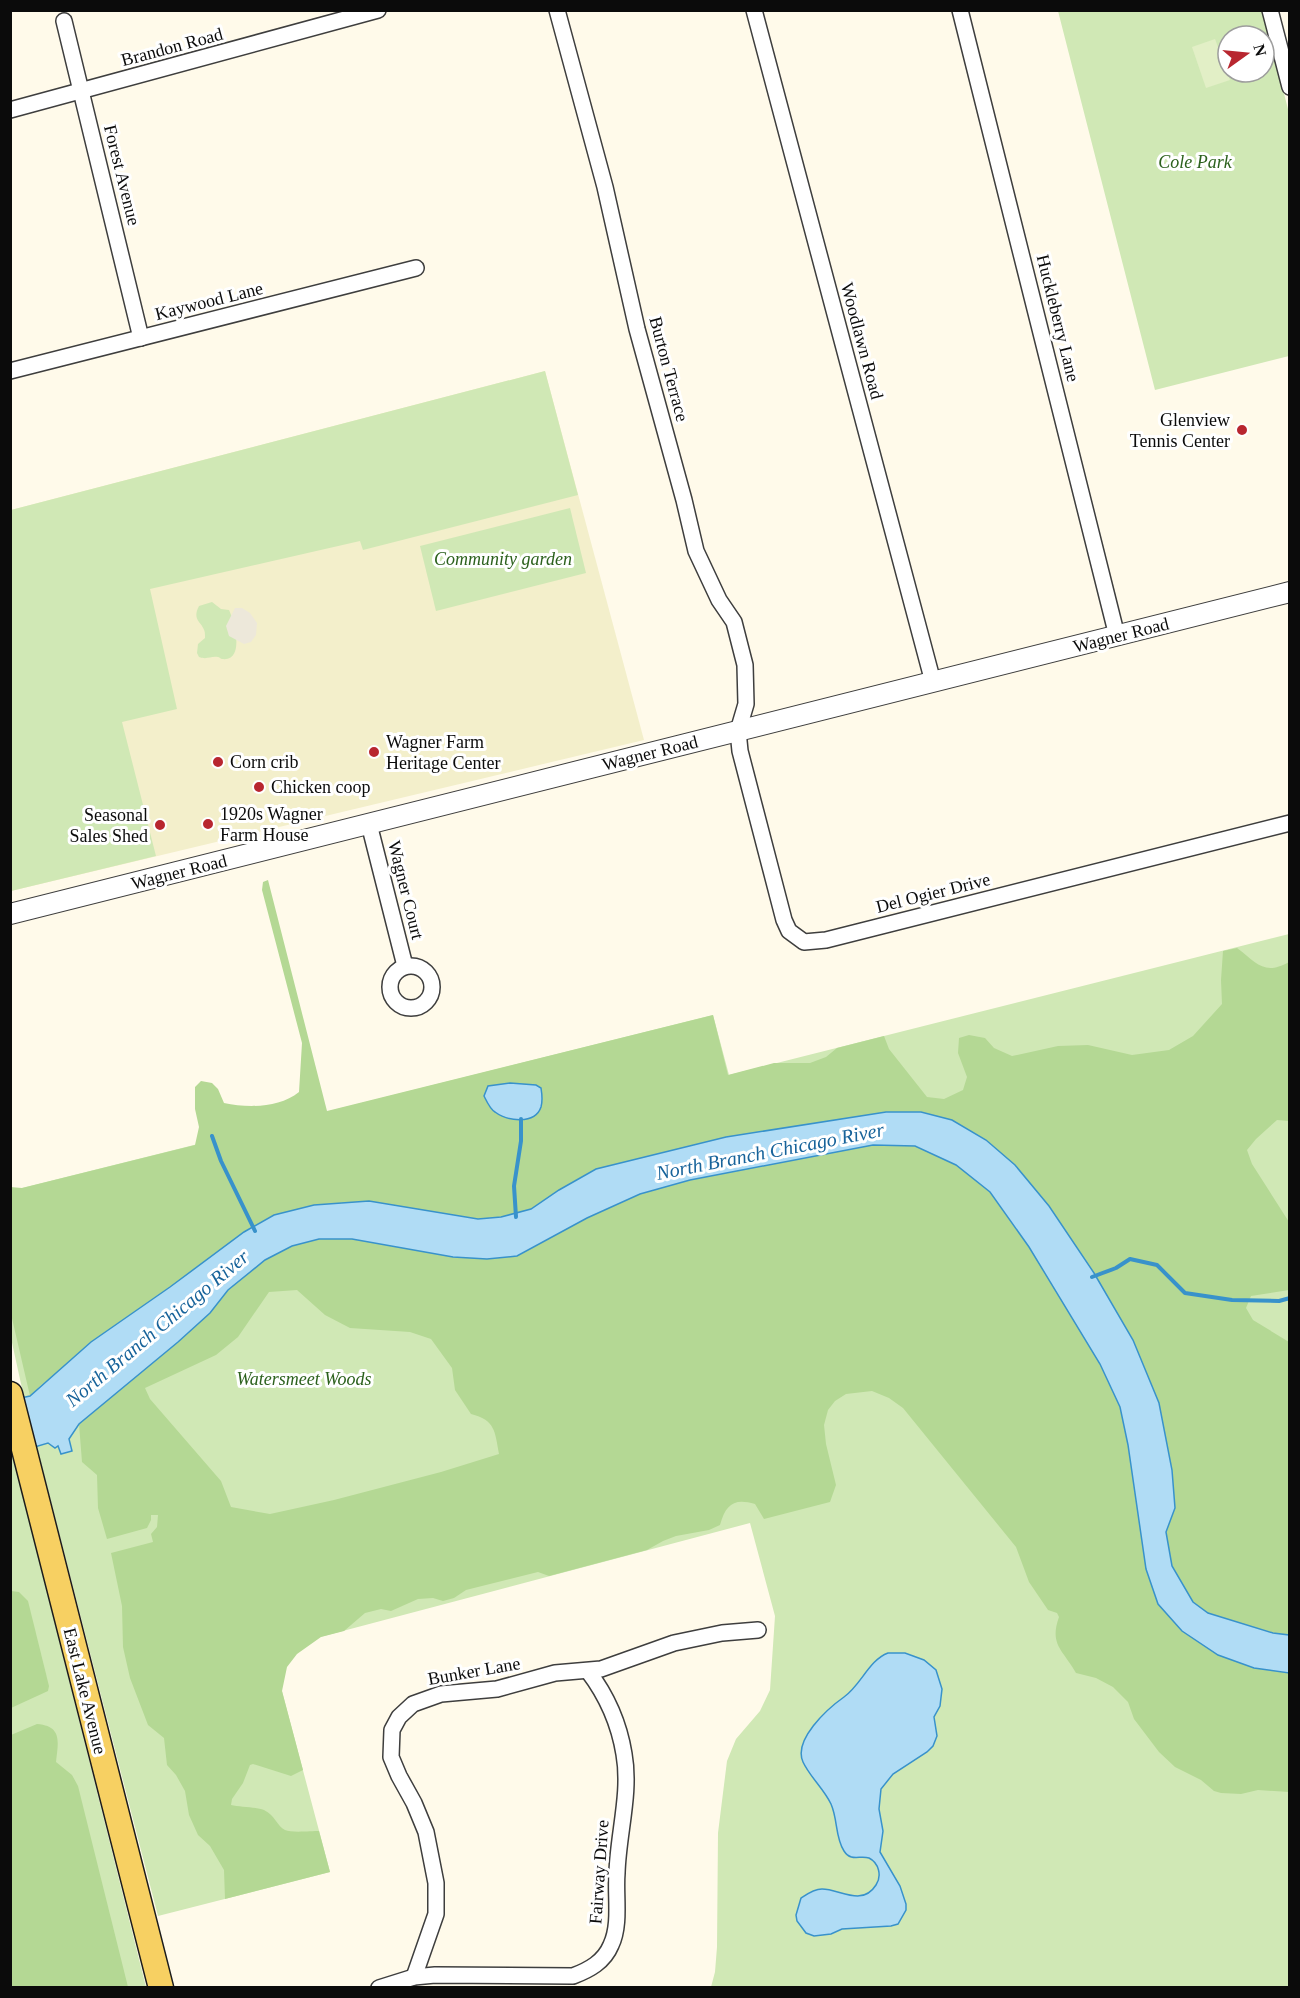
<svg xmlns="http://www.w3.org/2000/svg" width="1300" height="1998" viewBox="0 0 1300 1998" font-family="Georgia,serif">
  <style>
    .farmland { fill: #f3efcb }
    .green { fill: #d0e8b5; fill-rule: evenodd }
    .forest { fill: #b4d894; fill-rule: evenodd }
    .pitch { fill: #e2efc6 }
    .plaza { fill: #ede8da }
    .water { fill: #b0dcf5; stroke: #3892cb; stroke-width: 1.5 }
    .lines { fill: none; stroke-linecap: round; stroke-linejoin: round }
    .stream { stroke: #3892cb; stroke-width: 4 }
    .minor-casing { stroke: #3e3e3e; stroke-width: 18 }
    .tertiary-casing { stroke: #3e3e3e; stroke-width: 22 }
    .primary-casing { stroke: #1c1c1c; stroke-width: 27 }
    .minor { stroke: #fff; stroke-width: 15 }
    .tertiary { stroke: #fff; stroke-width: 20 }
    .primary { stroke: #f7d062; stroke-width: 24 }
    .poi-dot { fill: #b8262f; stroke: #fff; stroke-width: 2 }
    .labels { text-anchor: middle; stroke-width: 6; stroke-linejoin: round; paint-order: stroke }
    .street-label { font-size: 18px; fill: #0b0b0b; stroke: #fff }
    .park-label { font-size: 18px; font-style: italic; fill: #2c611d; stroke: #fff }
    .poi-label { font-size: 18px; fill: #0b0b0b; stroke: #fff; text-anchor: start }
    .water-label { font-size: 20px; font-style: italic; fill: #17639a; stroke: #fff }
  </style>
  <rect width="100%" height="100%" fill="#fffaea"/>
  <!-- farmland -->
  <path class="farmland" d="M545,371l99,369 -633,151v-381z"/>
  <!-- green -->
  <g class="green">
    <path d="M1058,11h205l26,102v243l-134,34zM1228,36h36v36h-36z"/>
    <path d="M545,371l33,124 -215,55 -3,-9 -210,48 27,120 -55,13 34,134 -145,35v-381z"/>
    <path d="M570,508l16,65 -150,38 -16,-65z"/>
    <path d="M212,602l9,7 8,1c5,10 17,52 -7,49 -1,0 -3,-2 -4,-2 -8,-1 -11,3 -19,0l-2,-4 1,-9 7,-6c2,-16 -15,-15 -6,-32z"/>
    <path d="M1289,934v1053h-578l4,-15 2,-25 1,-114 9,-72 9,-22 24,-28 10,-21 5,-74 -25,-93 -479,127 59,222 -172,44 -135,-523 -12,-55 -1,-147 703,-176 16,60z"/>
    <path d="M11,1449l135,538h-135z"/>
  </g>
  <!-- forest -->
  <g class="forest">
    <path d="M268,880l59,231 386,-96 15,60 46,-12h36l16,-6 11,-9 47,-12 5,13 38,48 17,2 19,-9 4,-13 -9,-24 1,-15 10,-3 16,3 9,10 18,8 46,-10 30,-1 44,10 37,-5 24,-14 29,-32 -1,-24 2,-29 14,-3c20,15 27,28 52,14v159l-12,-1 -21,19 -9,11 5,14 37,58v68l-38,6 -5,12 7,12 36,22v293l-15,-2 -66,-19 -15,-12 -22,-36 -5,-35 9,-23 -3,-38 -13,-67 -173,-263 -260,-3 -130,32 -37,21 -28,19 -30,8 -23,2 -40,-6 -124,-8 -40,10 -30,17 -203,153 -11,11 -19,-82 -1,-127 12,1 173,-43 4,-18 -4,-18v-22l6,-6 11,2 6,6 6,14c24,5 55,5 75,-11l3,-49 -40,-153 1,-8z"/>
    <path d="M873,1145l42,1 41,19 34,27 39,55 71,117 20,43 8,38 18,124 108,99 35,5v119l-31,-2 -17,4 -20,-1 -7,-2 -13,-11 -26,-13 -16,-15 -25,-33 -6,-17 -15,-15 -17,-9 -20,-5c-13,-23 -27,-28 -17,-56l-2,-4 -9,-3 -19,-28 -13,-35 -113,-139 -14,-10 -17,-7 -26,3 -11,7 -7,9 -4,15 2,19 10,41 -6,17 -66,17 -9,-15c-21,-6 -29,0 -35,21l-11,5 -33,6 -13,5 -16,9 -98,26 -11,-4 -72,18 -12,8 -11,3 -10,-3 -15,1 -27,12 -10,-2 -16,4 -21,18 -23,6 -24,17 -10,13 -5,24 21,79 -12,6 -38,-12 -3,1 -7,18 -11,16 -1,6c9,2 25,2 33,5 11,5 13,16 21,20 6,3 26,1 34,1l11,41 -105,27 -1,-29 -14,-24 -12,-11 -9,-20 -4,-24 -9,-16 -9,-10 -3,-27 -16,-13 -18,-47 -7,-31 -1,-41 -11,-53 42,-11 -2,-8 6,-7 1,-12h-7v5l-4,8 -40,11 -9,-31 -1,-33 -15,-13 -3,-38 99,-82 32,-29 18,-23 37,-30 27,-14 27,-7h33l101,18 34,2 30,-3 70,-38 53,-24 50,-14zM297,1290l28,25 25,13 60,4 21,7 21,29 3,22 16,24c24,6 24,17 28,40l-58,18 -107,28 -64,14 -39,-7 -10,-26 -71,-82 -5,-11 71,-33 22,-18 31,-45z"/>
    <path d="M11,1591l8,1 9,9 21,85 -1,5 -37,17z"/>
    <path d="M37,1724c26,2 21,19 19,38l16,13 6,11 50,201h-117v-252z"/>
  </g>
  <!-- pitch -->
  <path class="pitch" d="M1215,39l15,41 -24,8 -14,-41z"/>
  <!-- plaza -->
  <path class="plaza" d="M235,608h7l8,5 7,10 -1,12 -5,7 -7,2 -15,-8 -3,-10z"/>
  <!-- water -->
  <g class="water">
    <path d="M510,1083l26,2 5,3c1,6 2,12 0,19 -6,18 -34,14 -46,5 -5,-3 -8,-10 -11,-16l4,-10z"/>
    <path d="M886,1112h35l31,8 34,20 29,25 34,41 45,67 39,67 26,63 13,67 3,38 -9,24 6,34 21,36 15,11 65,20 16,2v38l-35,-5 -36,-13 -36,-24 -24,-27 -12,-35 -18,-124 -8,-38 -20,-43 -71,-117 -39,-55 -34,-27 -41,-19 -42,-1 -183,35 -50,14 -53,24 -70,38 -30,3 -34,-2 -101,-18h-33l-27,7 -27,14 -37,30 -18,23 -32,29 -99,82 -10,15 3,12 -11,3 -3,-8 -3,2 -7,-5 -37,11v-54l19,-4 61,-54 79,-55 74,-55 30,-17 40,-10 55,-4 109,18 23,-2 30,-8 28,-19 37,-21 130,-32z"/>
    <path d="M888,1653h17l19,7 12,10 6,19 -2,17 -6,11 3,19 -4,10 -6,6 -34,22 -12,15 -2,20 4,22 -3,21 20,34 6,18v6l-8,14 -7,2 -49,3 -11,5 -17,2 -8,-3 -9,-12 -1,-6 5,-17c6,-4 13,-9 21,-9 18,0 40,18 54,-4 6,-9 3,-22 -7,-27 -9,-3 -18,4 -25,-7 -9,-14 -6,-31 -13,-47 -7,-15 -21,-27 -28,-42 -10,-22 24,-53 41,-65 17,-12 25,-37 44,-44z"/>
  </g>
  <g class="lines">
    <!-- stream -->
    <g class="stream">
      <path d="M212,1136l9,25 34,70"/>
      <path d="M516,1217l-2,-31 7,-45v-22"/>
      <path d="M1092,1277l24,-9 14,-9 27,6 28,28 47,7 47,1 11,-3"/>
    </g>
    <defs>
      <g id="minor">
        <path d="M557,10l48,177 32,142 47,171 12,51 23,49 15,22 11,43 1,39 -8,27 2,20 44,169 5,11 15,11 22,-2 464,-117"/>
        <path d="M754,10l179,672"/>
        <path d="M960,10l157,626"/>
        <path d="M1270,10l20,77"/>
        <path d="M64,21l77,317"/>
        <path d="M10,110l368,-100"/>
        <path d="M10,371l406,-103"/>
        <path d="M369,824l36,142"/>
        <circle cx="411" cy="987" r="21"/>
        <path d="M414,1977l22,-63v-31l-10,-51 -12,-29 -15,-27 -8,-19 1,-27 7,-13 14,-13 28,-10 56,-5 58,-16 46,-4 73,-26 48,-10 36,-3"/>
        <path d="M379,1988l35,-11 21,-2 138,1c16,-6 31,-14 38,-31 10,-21 4,-50 6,-72 1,-39 14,-80 7,-119 -5,-31 -17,-58 -36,-83"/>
      </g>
      <path id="tertiary" d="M10,914l1280,-322"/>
      <path id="primary" d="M10,1394l151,594"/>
    </defs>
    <!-- minor casing -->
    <use href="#minor" class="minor-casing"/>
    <!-- tertiary casing -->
    <use href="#tertiary" class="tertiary-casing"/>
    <!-- primary casing -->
    <use href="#primary" class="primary-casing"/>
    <!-- minor -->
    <use href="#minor" class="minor"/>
    <!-- tertiary -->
    <use href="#tertiary" class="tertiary"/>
    <!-- primary -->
    <use href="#primary" class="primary"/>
  </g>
  <!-- markers -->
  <g class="poi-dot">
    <circle cx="1242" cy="430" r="6"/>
    <circle cx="374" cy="752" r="6"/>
    <circle cx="218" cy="762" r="6"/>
    <circle cx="259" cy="787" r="6"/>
    <circle cx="208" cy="824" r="6"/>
    <circle cx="160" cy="825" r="6"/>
  </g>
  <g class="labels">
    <!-- street labels -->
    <g class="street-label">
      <text transform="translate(172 47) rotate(-15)" y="6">Brandon Road</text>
      <text transform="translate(122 175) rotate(76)" y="6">Forest Avenue</text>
      <text transform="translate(209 301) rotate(-14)" y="6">Kaywood Lane</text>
      <text transform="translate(1058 318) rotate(76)" y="6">Huckleberry Lane</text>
      <text transform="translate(862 341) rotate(75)" y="6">Woodlawn Road</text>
      <text transform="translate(669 369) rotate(75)" y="6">Burton Terrace</text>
      <text transform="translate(1121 635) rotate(-14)" y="6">Wagner Road</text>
      <text transform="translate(650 753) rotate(-14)" y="6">Wagner Road</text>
      <text transform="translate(179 872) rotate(-14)" y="6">Wagner Road</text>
      <text transform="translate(406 890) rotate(76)" y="6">Wagner Court</text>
      <text transform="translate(933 893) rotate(-14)" y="6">Del Ogier Drive</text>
      <text transform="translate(474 1671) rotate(-10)" y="6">Bunker Lane</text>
      <text transform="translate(85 1691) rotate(76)" y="6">East Lake Avenue</text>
      <text transform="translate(599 1872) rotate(-86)" y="6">Fairway Drive</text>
    </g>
    <!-- park labels -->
    <g class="park-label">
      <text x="1195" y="168">Cole Park</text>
      <text x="503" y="565">Community garden</text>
      <text x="304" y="1385">Watersmeet Woods</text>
    </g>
    <!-- poi labels -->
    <g class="poi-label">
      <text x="1230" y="426" text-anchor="end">Glenview<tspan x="1230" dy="21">Tennis Center</tspan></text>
      <text x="386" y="748">Wagner Farm<tspan x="386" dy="21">Heritage Center</tspan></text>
      <text x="230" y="768">Corn crib</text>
      <text x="271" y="793">Chicken coop</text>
      <text x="220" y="820">1920s Wagner<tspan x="220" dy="21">Farm House</tspan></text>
      <text x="148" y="821" text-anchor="end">Seasonal<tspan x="148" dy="21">Sales Shed</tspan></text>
    </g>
    <!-- water labels -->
    <g class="water-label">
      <text transform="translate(770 1151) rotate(-11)" y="7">North Branch Chicago River</text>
      <text transform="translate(157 1328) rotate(-40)" y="7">North Branch Chicago River</text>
    </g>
  </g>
  <!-- border -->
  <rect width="1300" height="1998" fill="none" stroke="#0b0b0b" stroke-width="24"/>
  <!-- north arrow -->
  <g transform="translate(1246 54) rotate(75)"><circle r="28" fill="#ffffff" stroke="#9d9d9d" stroke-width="1.5"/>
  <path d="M0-4.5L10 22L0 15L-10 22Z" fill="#b8262f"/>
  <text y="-9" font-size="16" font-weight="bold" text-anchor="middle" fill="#0b0b0b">N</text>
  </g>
</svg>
